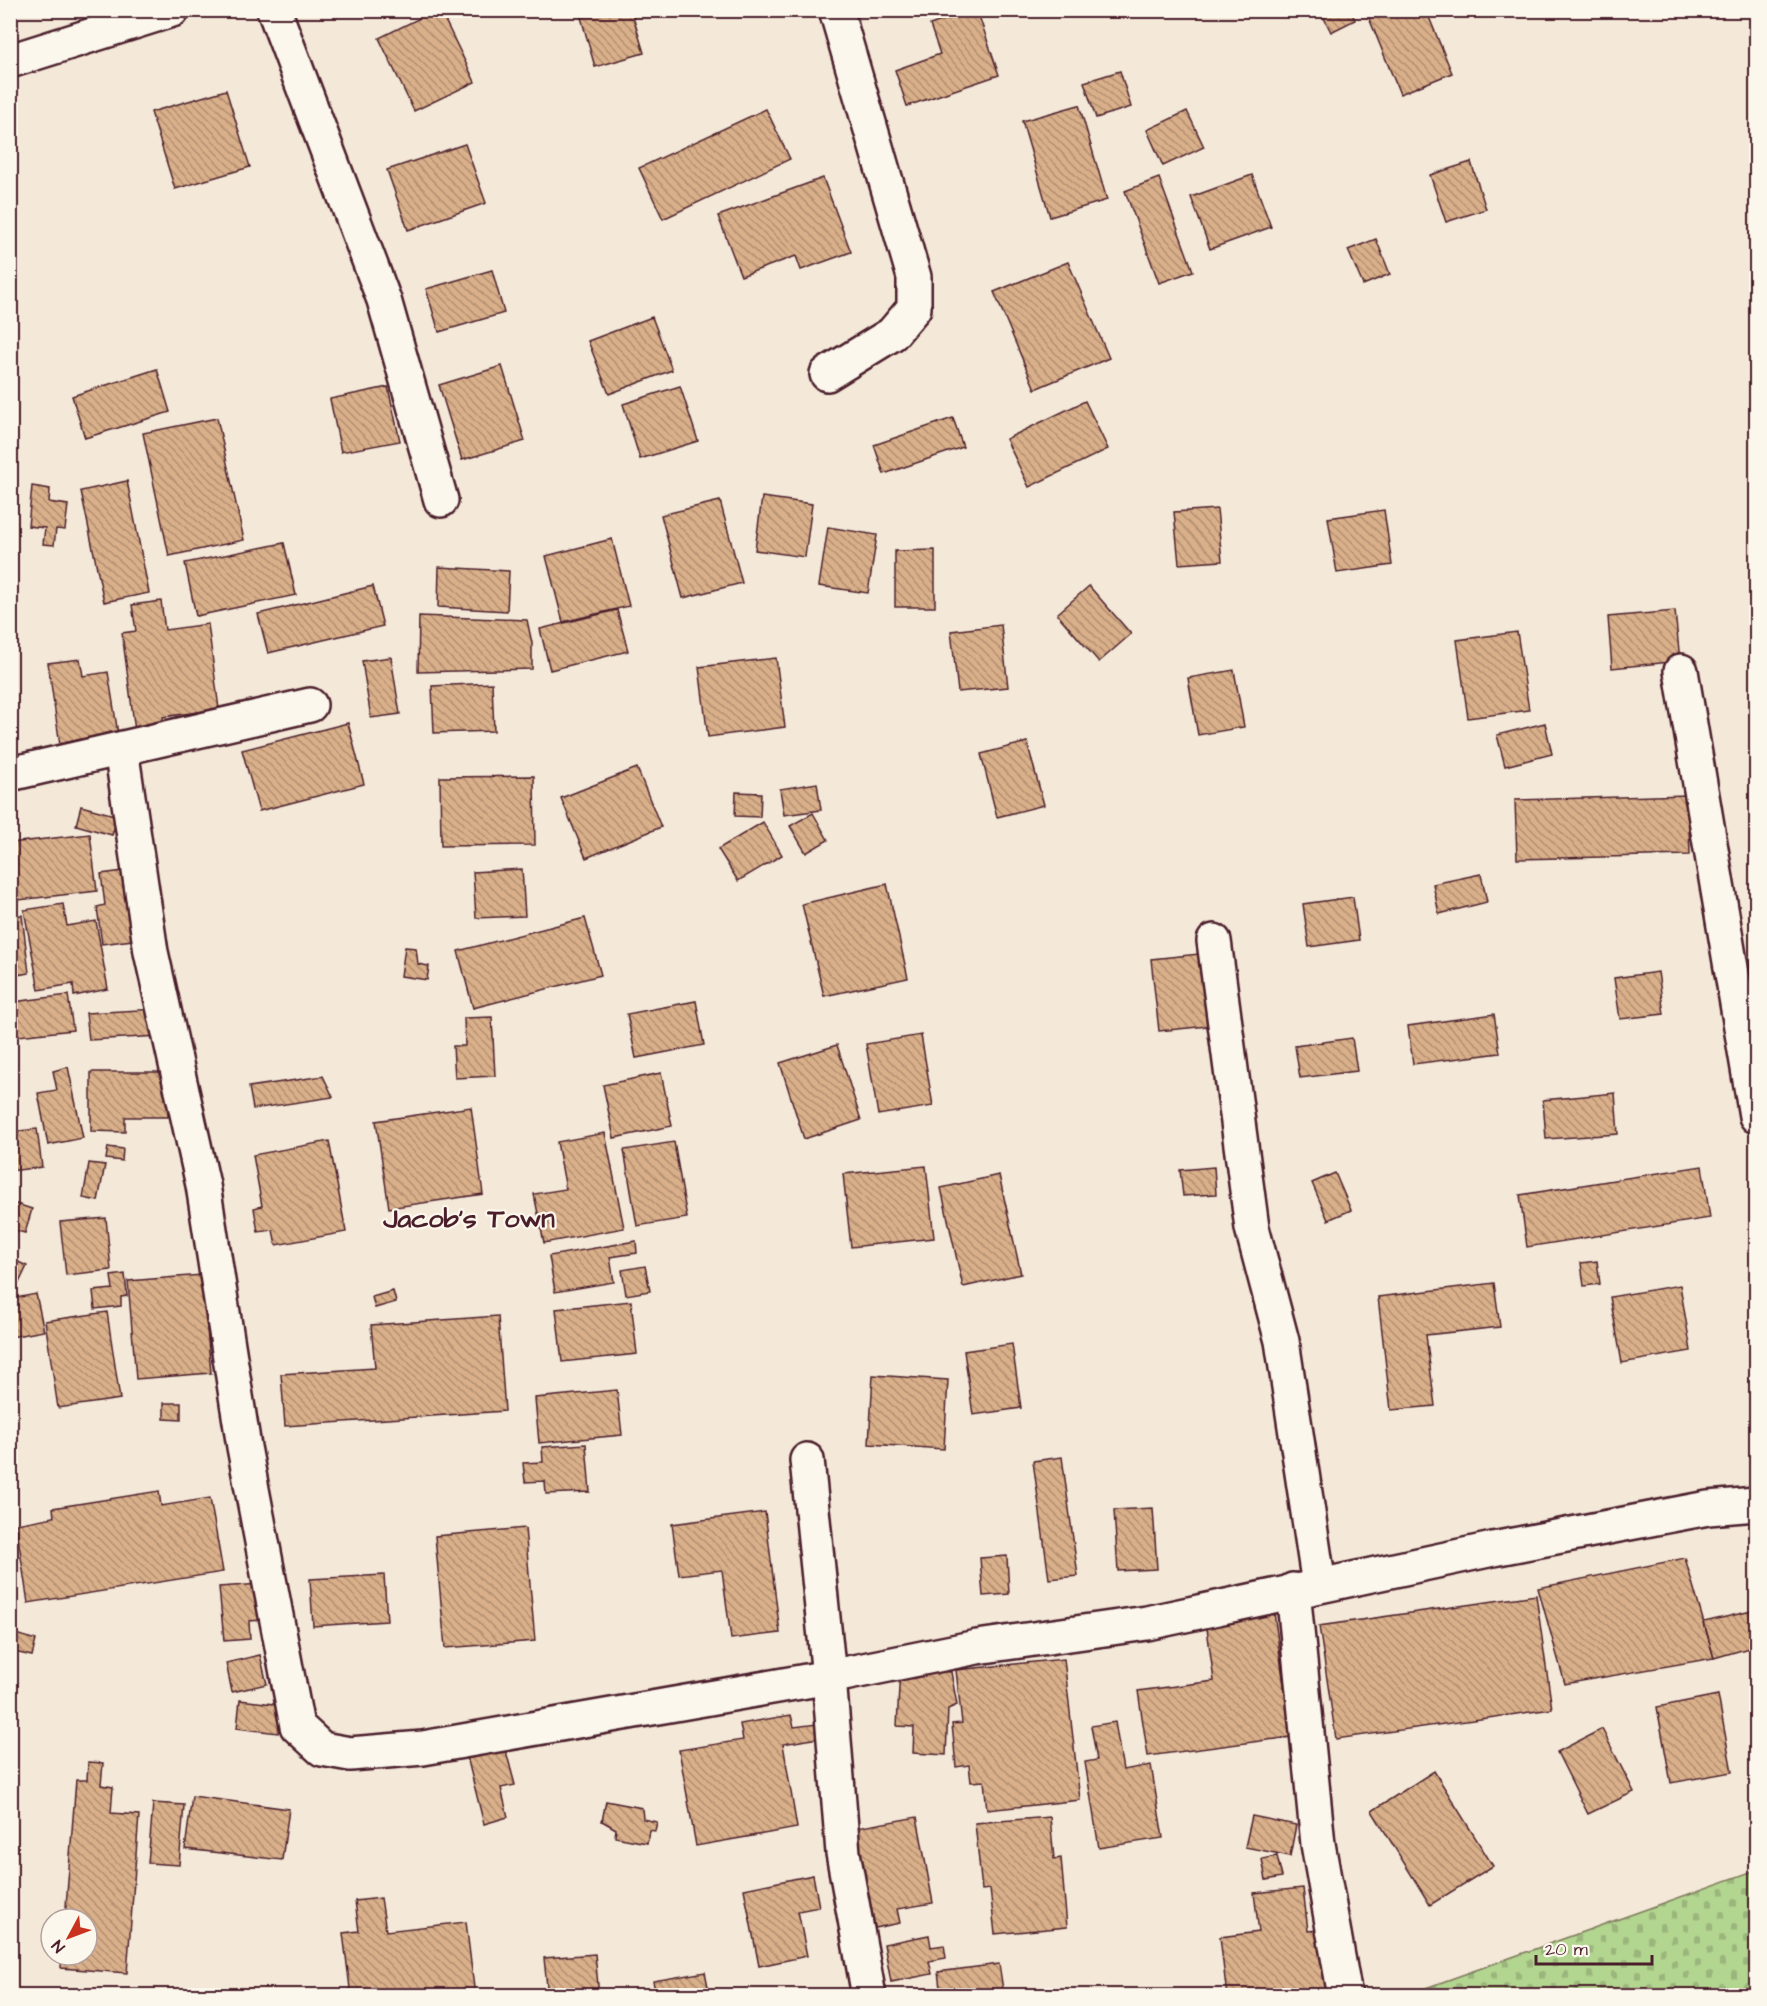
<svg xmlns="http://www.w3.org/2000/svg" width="1767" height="2006" viewBox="0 0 1767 2006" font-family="'Architects Daughter',sans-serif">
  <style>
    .cemetery { fill: url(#cemetery-stones); stroke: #7e7a5d; stroke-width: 1.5 }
    .building { fill: url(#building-back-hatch); stroke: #4a1f2b; stroke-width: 1.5 }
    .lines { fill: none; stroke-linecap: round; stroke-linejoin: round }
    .minor-casing { stroke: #4a1f2b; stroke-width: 38 }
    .minor { stroke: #fbf7ec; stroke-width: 33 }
    .labels { text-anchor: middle; stroke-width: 4.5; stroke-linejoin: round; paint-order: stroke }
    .district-label { font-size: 27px; font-weight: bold; fill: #4a1f2b; stroke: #fbf7ec }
  </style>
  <defs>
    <pattern id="cemetery-stones" width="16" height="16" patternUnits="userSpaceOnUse" patternTransform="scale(1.5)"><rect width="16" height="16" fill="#b2d58f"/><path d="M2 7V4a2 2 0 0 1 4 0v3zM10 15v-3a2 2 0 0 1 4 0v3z" fill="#9bb67c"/></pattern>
    <pattern id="building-back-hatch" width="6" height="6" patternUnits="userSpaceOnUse" patternTransform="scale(1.5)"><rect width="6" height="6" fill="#d9b08a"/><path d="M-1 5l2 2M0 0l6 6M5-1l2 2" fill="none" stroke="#b28f71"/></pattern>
  </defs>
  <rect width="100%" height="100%" fill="#f4e9d8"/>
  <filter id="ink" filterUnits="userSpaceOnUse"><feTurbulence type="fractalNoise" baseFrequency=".0167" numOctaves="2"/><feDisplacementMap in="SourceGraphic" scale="12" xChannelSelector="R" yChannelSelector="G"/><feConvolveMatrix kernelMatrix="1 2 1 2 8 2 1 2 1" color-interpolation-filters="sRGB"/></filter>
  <g filter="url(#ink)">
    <!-- cemetery -->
    <path class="cemetery" d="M1756,1870v125h-350z"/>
    <!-- building -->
    <g class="building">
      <path d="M436,10h4l35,72 -61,29 -35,-73z"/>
      <path d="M579,10h52l13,43 -49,14z"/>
      <path d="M973,10h4l22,65 -92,31 -12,-36 45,-16 -10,-29z"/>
      <path d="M1320,10h30l5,10 -24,12z"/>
      <path d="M1373,10h53l26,63 -52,21 -33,-81z"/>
      <path d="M1120,71l11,36 -35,11 -12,-36z"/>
      <path d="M226,90l24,77 -75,22 -24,-77z"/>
      <path d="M1079,105l28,95 -57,17 -28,-96z"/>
      <path d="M766,109l24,50 -127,60 -24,-51z"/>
      <path d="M1187,111l17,36 -41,19 -16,-36z"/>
      <path d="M465,144l21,59 -78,27 -21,-60z"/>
      <path d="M1471,162l15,47 -40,13 -16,-47z"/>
      <path d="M1252,175l19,52 -61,22 -19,-52z"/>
      <path d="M823,178l28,74 -50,18 -5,-14 -55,20 -23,-60z"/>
      <path d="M1159,178l34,93 -34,12 -34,-92z"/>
      <path d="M1376,239l14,35 -27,11 -15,-35z"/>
      <path d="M1068,262l41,96 -74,31 -41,-97z"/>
      <path d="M492,270l12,43 -65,19 -13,-43z"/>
      <path d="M652,317l20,53 -63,24 -21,-53z"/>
      <path d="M502,366l23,75 -63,19 -23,-75z"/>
      <path d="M157,369l13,43 -85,26 -13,-42z"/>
      <path d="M680,386l18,55 -58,18 -17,-55z"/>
      <path d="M388,387l12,54 -59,11 -11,-53z"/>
      <path d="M1085,401l23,48 -79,38 -23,-48z"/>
      <path d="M217,418l27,122 -75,16 -26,-123z"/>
      <path d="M953,418l10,29 -79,27 -10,-29z"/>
      <path d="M127,481l22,112 -45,9 -23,-111z"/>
      <path d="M32,486l18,3 -1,13 19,3 -3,25 -9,-1 -2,16 -11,-1 2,-16 -17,-2z"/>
      <path d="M762,497l50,7 -7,53 -50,-7z"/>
      <path d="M720,501l22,82 -59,15 -22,-83z"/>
      <path d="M1217,509l5,52 -43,3 -5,-52z"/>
      <path d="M1384,510l8,55 -55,8 -9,-55z"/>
      <path d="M828,527l49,8 -9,58 -49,-7z"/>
      <path d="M612,539l17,67 -66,16 -17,-66z"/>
      <path d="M284,543l12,52 -100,21 -11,-53z"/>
      <path d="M935,550v57h-40v-56z"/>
      <path d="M439,567l70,4 -2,40 -69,-4z"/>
      <path d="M373,586l10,40 -115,27 -10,-39z"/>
      <path d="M1089,586l42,48 -32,28 -42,-48z"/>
      <path d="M161,601l4,29 43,-6 11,85 -56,8 1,11 -29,3 -13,-98 14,-2 -4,-26z"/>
      <path d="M617,610l11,41 -78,19 -10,-41z"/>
      <path d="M1675,611l5,50 -68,7 -4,-51z"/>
      <path d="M419,616l108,4 5,23v26l-114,3z"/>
      <path d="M1001,625l7,62 -50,5 -7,-61z"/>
      <path d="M1517,632l12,78 -61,8 -11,-78z"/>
      <path d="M391,657l9,57 -29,4 -9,-57z"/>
      <path d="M776,658l9,69 -77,10 -9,-70z"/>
      <path d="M80,659l3,17 25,-4 10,62 -31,5 1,9 -27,4 -13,-89z"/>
      <path d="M1234,670l10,57 -46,8 -10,-57z"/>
      <path d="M492,683l2,48 -60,2 -2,-47z"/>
      <path d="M348,723l16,61 -105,27 -17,-61z"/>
      <path d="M1545,723l7,31 -47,12 -8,-31z"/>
      <path d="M1027,742l17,63 -47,12 -16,-63z"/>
      <path d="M637,768l24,59 -75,31 -25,-60z"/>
      <path d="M534,776l1,69 -94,1 -1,-69z"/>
      <path d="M817,783l4,27 -37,5 -4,-26z"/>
      <path d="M736,792l25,1 -1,24 -25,-1z"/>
      <path d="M1688,795l2,60 -173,4 -2,-59z"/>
      <path d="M81,806l37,10 -6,19 -36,-10z"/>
      <path d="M813,813l15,27 -22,13 -16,-27z"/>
      <path d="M763,822l19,33 -44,26 -20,-32z"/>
      <path d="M90,834l7,57 -87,10v-58z"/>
      <path d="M522,869l3,47 -49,2 -3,-46z"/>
      <path d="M131,870l9,69 -38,5 -5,-37 8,-2 -4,-31z"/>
      <path d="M1481,874l6,28 -48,12 -6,-30z"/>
      <path d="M887,884l21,94 -84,18 -22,-92z"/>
      <path d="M1353,897l6,43 -50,7 -6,-43z"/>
      <path d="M63,904l4,22 29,-5 12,68 -34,7 -1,-12 -34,6 -15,-80z"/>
      <path d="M22,915l7,58 -19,3v-60z"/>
      <path d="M585,918l16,57 -128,33 -15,-57z"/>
      <path d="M405,947l11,1 2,16 11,2 -2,14 -26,-4z"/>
      <path d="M1209,953l8,72 -58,6 -8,-72z"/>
      <path d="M1658,972l6,42 -44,5 -6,-41z"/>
      <path d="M68,995l5,35 -55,6 -5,-34z"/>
      <path d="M696,1001l8,44 -68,13 -9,-44z"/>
      <path d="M158,1009l2,27 -71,4 -3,-27z"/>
      <path d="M1494,1014l6,39 -87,11 -5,-38z"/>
      <path d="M492,1017l3,59 -40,2 -2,-32h12l-1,-28z"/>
      <path d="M921,1035l12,71 -55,9 -12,-71z"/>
      <path d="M1352,1038l5,33 -57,7 -5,-32z"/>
      <path d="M837,1045l24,75 -57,19 -24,-76z"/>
      <path d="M68,1067l15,71 -35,7 -10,-52 19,-3 -4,-19z"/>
      <path d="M91,1072h77v45h-43v15l-34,-1z"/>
      <path d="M661,1073l11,53 -58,12 -11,-53z"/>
      <path d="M323,1076l10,21 -80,12 -4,-22z"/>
      <path d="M1615,1093l3,41 -72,5 -3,-39z"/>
      <path d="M471,1107l12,87 -94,14 -13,-87z"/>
      <path d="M37,1129l5,38 -32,4v-39z"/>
      <path d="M605,1133l19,95 -80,15 -10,-49 32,-5 -9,-47z"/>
      <path d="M329,1141l17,91 -70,13 -3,-15 -15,2 -4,-24 8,-2 -9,-51z"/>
      <path d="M674,1142l13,76 -50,8 -13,-76z"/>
      <path d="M108,1147l15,2 -1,12 -16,-2z"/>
      <path d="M89,1163l16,2 -7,36 -15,-3z"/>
      <path d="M926,1166l8,72 -83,9 -8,-73z"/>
      <path d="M1702,1166l8,52 -183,29 -7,-52z"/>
      <path d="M1214,1167l2,27 -33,2 -3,-26z"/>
      <path d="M1335,1173l16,37 -23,10 -16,-37z"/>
      <path d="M999,1175l22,99 -58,13 -22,-99z"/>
      <path d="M10,1202l22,7 -7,24 -15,-4z"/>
      <path d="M106,1218l5,52 -45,5 -6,-53z"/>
      <path d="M636,1241l1,12 -27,4 4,25 -59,10 -6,-36z"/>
      <path d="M10,1258l17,8 -11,23 -6,-3z"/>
      <path d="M1597,1261l3,23 -16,2 -3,-23z"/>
      <path d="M645,1266l5,25 -24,4 -4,-25z"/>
      <path d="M125,1274l2,22 -6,1v9l-26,3 -2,-18 20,-2 -2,-13z"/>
      <path d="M202,1275l9,98 -75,6 -8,-98z"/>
      <path d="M1494,1283l6,44 -74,8 9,71 -44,4 -13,-113z"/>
      <path d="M1680,1285l11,66 -69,12 -12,-66z"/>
      <path d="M393,1291l3,11 -21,6 -3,-11z"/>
      <path d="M36,1294l8,37 -34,6v-38z"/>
      <path d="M631,1301l6,53 -75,8 -6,-53z"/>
      <path d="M107,1312l13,87 -62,9 -13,-87z"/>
      <path d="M498,1316l7,95 -220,15 -4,-52 94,-6 -4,-43z"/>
      <path d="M1012,1344l9,64 -48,7 -9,-64z"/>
      <path d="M873,1375l75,5 -4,69 -75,-5z"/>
      <path d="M617,1390l5,45 -83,8 -4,-45z"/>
      <path d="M164,1403h17v17l-17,-1z"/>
      <path d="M586,1444l4,48 -44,2 -1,-13 -20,1 -2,-19 20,-1 -1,-15z"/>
      <path d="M1062,1457l16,119 -29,3 -16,-118z"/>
      <path d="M159,1491l2,15 49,-8 13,74 -195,31 -12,-79 38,-7 -1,-9z"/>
      <path d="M1153,1508l4,61 -39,2 -4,-61z"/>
      <path d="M765,1512l15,121 -49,6 -9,-69 -43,5 -7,-51z"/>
      <path d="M525,1528l10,113 -90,7 -10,-112z"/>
      <path d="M1007,1556l2,38 -26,2 -3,-38z"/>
      <path d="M1685,1558l29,100 -149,26 -27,-96z"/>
      <path d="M384,1575l3,46 -74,5 -3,-47z"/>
      <path d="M261,1584l3,36 -15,1 1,18 -26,2 -5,-54z"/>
      <path d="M1536,1595l16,114 -216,30 -17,-113z"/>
      <path d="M1756,1610v36l-42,12 -10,-36z"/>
      <path d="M1274,1612l17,125 -143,19 -10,-65 76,-10 -8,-60z"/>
      <path d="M10,1619l2,14 24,7 -4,16 -22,-5z"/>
      <path d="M260,1655l7,29 -35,8 -6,-29z"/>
      <path d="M1064,1659l16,141 -93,10 -3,-29 -13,1 -2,-17 -13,2 -4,-43 10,-1 -6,-53z"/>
      <path d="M900,1669l51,3 6,33 -9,4 -2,46 -33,-2 1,-26 -17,-1z"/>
      <path d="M1718,1695l14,77 -61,11 -14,-76z"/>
      <path d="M240,1700l41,5 -3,28 -41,-5z"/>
      <path d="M791,1715l3,12 23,-3 2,14 -36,6 14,84 -101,18 -17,-96 64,-10 -3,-16z"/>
      <path d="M1115,1722l8,48 28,-5 12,73 -64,10 -14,-86 12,-2 -6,-34z"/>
      <path d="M1602,1729l32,63 -46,22 -31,-62z"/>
      <path d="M502,1736l13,49 -14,3 7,29 -24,7 -20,-79z"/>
      <path d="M88,1762l15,1 -2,22 12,2 -2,26 28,2 -12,158 -66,-5 1,-13h25v-36h-22l11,-139h11z"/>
      <path d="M1434,1771l59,95 -63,39 -58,-94z"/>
      <path d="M192,1796l97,13 -7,51 -97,-11z"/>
      <path d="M606,1801l36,7 1,11 14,3 -2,9 -6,-1 -2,13 -32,-6 1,-8 -14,-8z"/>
      <path d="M153,1803l31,2 -5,60 -31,-2z"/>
      <path d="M1252,1816l44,9 -6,31 -45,-9z"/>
      <path d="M917,1817l16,86 -36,6 3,14 -25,5 -19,-100z"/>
      <path d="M1050,1817l4,42 7,-1 6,69 -72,7 -5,-45 -8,1 -7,-67z"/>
      <path d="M1277,1856l5,21 -16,3 -4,-21z"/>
      <path d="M813,1875l6,32 -21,4 9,45 -48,10 -15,-77z"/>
      <path d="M1303,1888l5,43 19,-2 8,67h-108l-7,-59 39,-5 -5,-39z"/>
      <path d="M381,1898l5,33 80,-9 9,74h-124l-8,-63 16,-2 -4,-30z"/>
      <path d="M929,1935l2,12 13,-2 2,13 -17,3 3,13 -41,8 -7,-38z"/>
      <path d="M595,1954l4,42h-51l-4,-38z"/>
      <path d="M999,1964l5,32h-63l-3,-24z"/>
      <path d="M705,1972l5,24h-54l-3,-15z"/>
    </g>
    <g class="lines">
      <defs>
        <g id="minor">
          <path d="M274,10l110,290 57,200"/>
          <path d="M10,61l162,-51"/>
          <path d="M827,374l65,-40 22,-26v-31l-78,-267"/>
          <path d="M1681,671l75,445"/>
          <path d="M121,749l30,203 52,233 41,262 53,279 25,23 28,5 73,-6 406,-71 148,-30 170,-24 346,-74 215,-41 48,-4"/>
          <path d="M10,774l300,-69"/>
          <path d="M1214,941l38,287 30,113 37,244"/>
          <path d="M807,1460l22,217 14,176 26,143"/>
          <path d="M1293,1590l25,254 27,152"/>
        </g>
      </defs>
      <!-- minor casing -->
      <use href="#minor" class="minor-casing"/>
      <!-- minor -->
      <use href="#minor" class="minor"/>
    </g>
  </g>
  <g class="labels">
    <!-- district labels -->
    <g class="district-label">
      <text x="469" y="1227">Jacob's Town</text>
    </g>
  </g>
  <!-- margin -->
  <rect width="1767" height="2006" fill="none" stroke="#fbf7ec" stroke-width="36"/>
  <rect x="18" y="18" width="1731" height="1970" fill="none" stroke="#4a1f2b" stroke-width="2" filter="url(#ink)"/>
  <!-- north arrow -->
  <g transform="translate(69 1937) rotate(229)"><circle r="28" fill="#fbf7ec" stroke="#b4a19f" stroke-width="1.5"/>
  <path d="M0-4.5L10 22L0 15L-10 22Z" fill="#c8321e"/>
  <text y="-9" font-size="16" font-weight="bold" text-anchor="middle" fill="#4a1f2b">N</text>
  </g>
  <!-- scale -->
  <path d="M1536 1955v9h116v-9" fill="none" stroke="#4a1f2b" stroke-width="3"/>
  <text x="1545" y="1955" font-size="18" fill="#4a1f2b" stroke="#fbf7ec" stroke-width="4.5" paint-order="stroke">20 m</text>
</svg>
